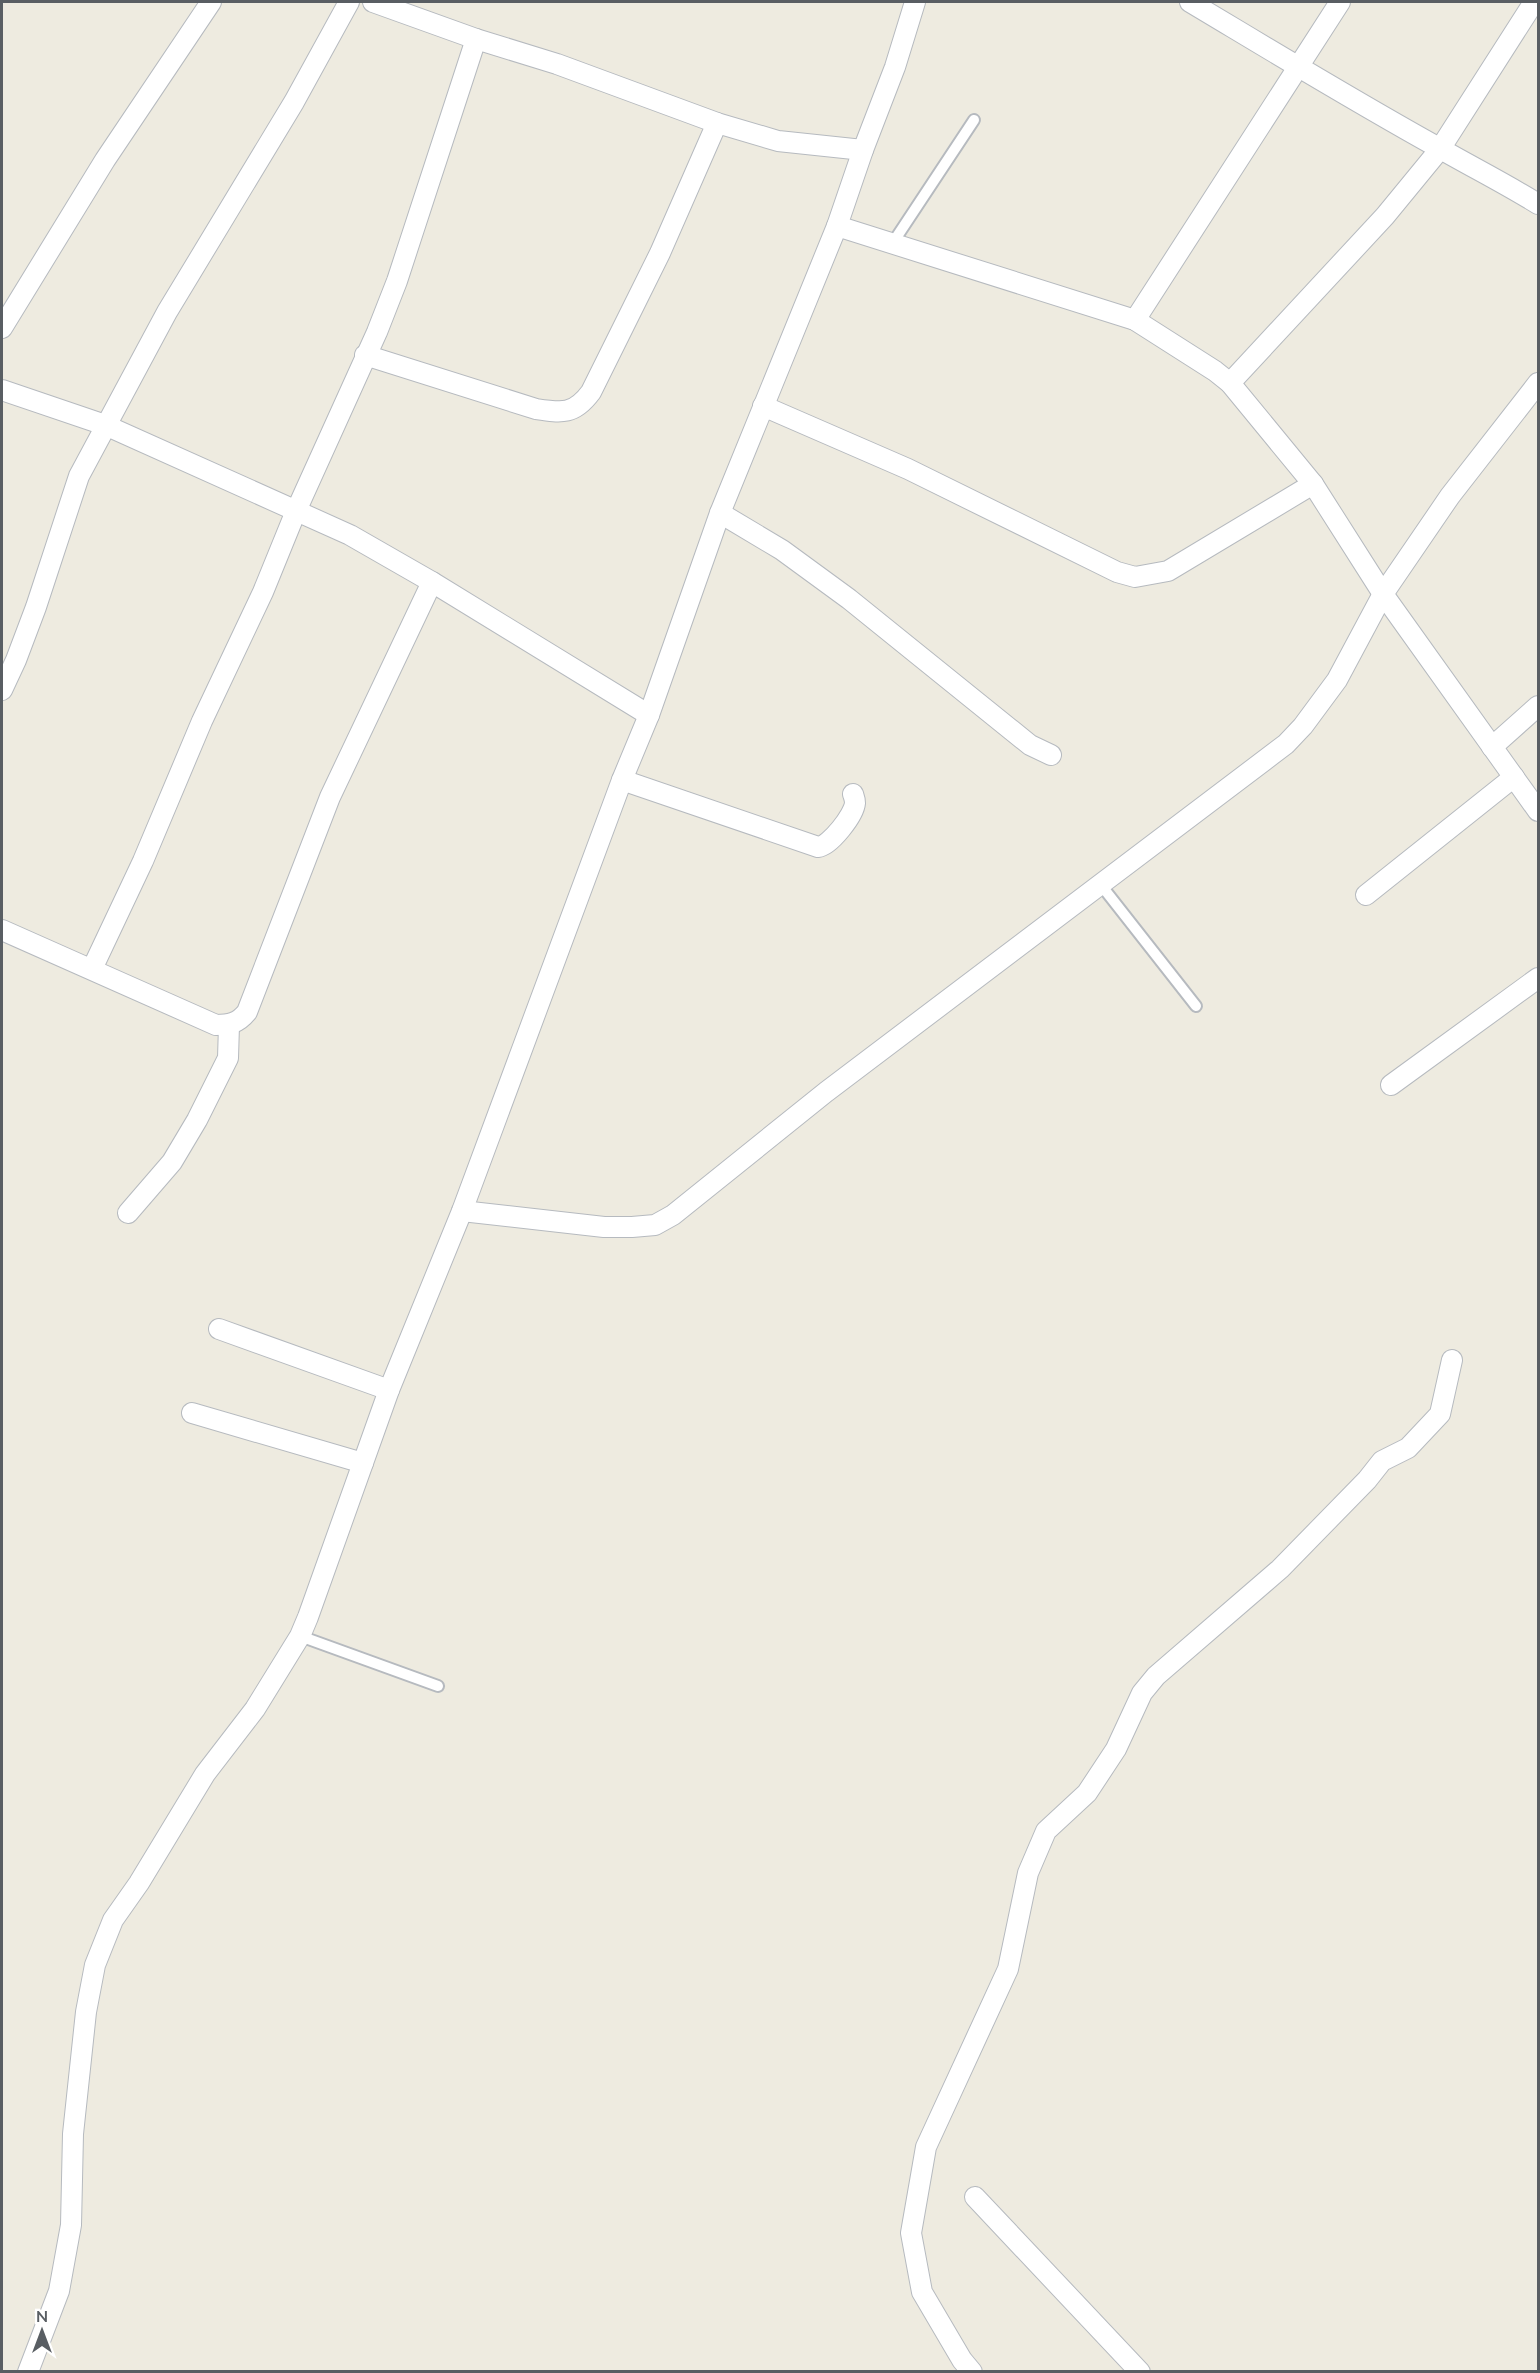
<svg xmlns="http://www.w3.org/2000/svg" width="1540" height="2373" viewBox="0 0 1540 2373" font-family="Mulish,sans-serif">
  <style>
    .lines { fill: none; stroke-linecap: round; stroke-linejoin: round }
    .lane-casing { stroke: #b6babf; stroke-width: 14 }
    .street-casing { stroke: #b6babf; stroke-width: 22 }
    .lane { stroke: #fff; stroke-width: 10 }
    .street { stroke: #fff; stroke-width: 20 }
  </style>
  <rect width="100%" height="100%" fill="#eeebe0"/>
  <g class="lines">
    <defs>
      <g id="lane">
        <path d="M892,244l82,-124"/>
        <path d="M1101,885l95,121"/>
        <path d="M300,1636l138,50"/>
      </g>
      <g id="street">
        <path d="M373,2l103,37 81,25 160,59 61,18 85,9"/>
        <path d="M1190,2c82,49 164,99 249,146 33,19 67,36 99,56"/>
        <path d="M837,226l298,94 80,51 15,12 83,101 70,110 155,217"/>
        <path d="M1135,320l205,-318"/>
        <path d="M2,328l103,-168 106,-158"/>
        <path d="M365,355l171,54c26,4 38,6 55,-17l69,-139 57,-130"/>
        <path d="M1230,383l155,-167 55,-67 94,-147"/>
        <path d="M2,390l103,35 245,110 82,47 217,133"/>
        <path d="M763,406l145,63 209,103 18,5 33,-6 145,-87"/>
        <path d="M720,513l62,37 67,49 181,146 21,10"/>
        <path d="M2,690l14,-30 20,-53 43,-131 88,-164 127,-210 55,-100"/>
        <path d="M1492,747l46,-41"/>
        <path d="M622,780l196,67c12,-1 36,-32 37,-44 0,-4 -1,-6 -2,-9"/>
        <path d="M1366,895l148,-118"/>
        <path d="M2,930l214,95c14,0 22,-2 31,-13l83,-215 102,-215"/>
        <path d="M92,969l51,-108 59,-140 61,-129 33,-81 81,-179 20,-51 79,-242"/>
        <path d="M1391,1085l147,-107"/>
        <path d="M462,1211l142,16h28l23,-2 18,-10 153,-123 460,-348 17,-18 34,-46 46,-86 67,-98 88,-113"/>
        <path d="M128,1213l44,-51 25,-42 31,-62 1,-33"/>
        <path d="M219,1329l170,61"/>
        <path d="M192,1413l171,50"/>
        <path d="M975,2197l165,175"/>
        <path d="M28,2372l31,-81 12,-66 2,-91 13,-122 9,-47 18,-45 26,-37 66,-109 50,-65 45,-73 8,-19 81,-227 73,-179 160,-431 27,-65 71,-202 117,-287 26,-76 32,-83 20,-65"/>
        <path d="M972,2372l-10,-12 -40,-68 -11,-59 15,-86 82,-178 20,-96 18,-42 41,-38 29,-44 26,-56 14,-17 124,-107 87,-89 15,-19 26,-13 32,-34 12,-54"/>
      </g>
    </defs>
    <!-- lane casing -->
    <use href="#lane" class="lane-casing"/>
    <!-- street casing -->
    <use href="#street" class="street-casing"/>
    <!-- lane -->
    <use href="#lane" class="lane"/>
    <!-- street -->
    <use href="#street" class="street"/>
  </g>
  <!-- border -->
  <rect width="1540" height="2373" fill="none" stroke="#595e63" stroke-width="6"/>
  <!-- north arrow -->
  <g transform="translate(42 2331)" stroke="#ffffff" stroke-width="4.5" paint-order="stroke">
  <path d="M0-4.5L10 22L0 15L-10 22Z" fill="#595e63"/>
  <text y="-9" font-size="16" font-weight="bold" text-anchor="middle" fill="#595e63">N</text>
  </g>
</svg>
